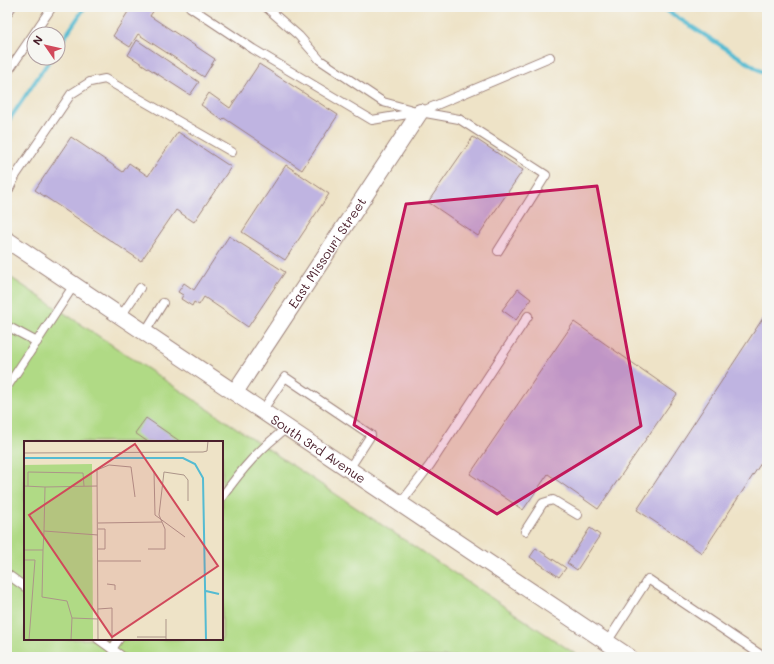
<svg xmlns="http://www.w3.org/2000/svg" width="774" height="664" viewBox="0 0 774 664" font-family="Mali,sans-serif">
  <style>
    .green { fill: #b0da85; stroke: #7d7c58; fill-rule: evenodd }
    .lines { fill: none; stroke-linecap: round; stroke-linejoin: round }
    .stream { stroke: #54bbd2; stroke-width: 4 }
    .building { fill: #bfb4e1 }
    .service-casing { stroke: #9c8179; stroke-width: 10 }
    .minor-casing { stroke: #9c8179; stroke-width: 18 }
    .service { stroke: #fff; stroke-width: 8 }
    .minor { stroke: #fff; stroke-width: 16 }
    .marked { fill: #c2185b; fill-opacity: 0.2; stroke: #c2185b; stroke-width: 3; stroke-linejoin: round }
    .labels { text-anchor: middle; stroke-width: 4; stroke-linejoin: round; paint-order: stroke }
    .street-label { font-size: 13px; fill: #4a1f2b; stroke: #f6f6f2 }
    .inset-river { fill: none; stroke: #54bbd2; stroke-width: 2 }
    .inset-road { fill: none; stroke: #ac9589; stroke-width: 1 }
    .view { fill: #d1495b; fill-opacity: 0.15; stroke: #d1495b; stroke-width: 2 }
    .inset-edge { fill: none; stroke: #4a1f2b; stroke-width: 2 }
  </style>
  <rect width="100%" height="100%" fill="#f6f6f2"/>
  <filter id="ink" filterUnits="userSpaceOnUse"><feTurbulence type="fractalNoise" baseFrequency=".025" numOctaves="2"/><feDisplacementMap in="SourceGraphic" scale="8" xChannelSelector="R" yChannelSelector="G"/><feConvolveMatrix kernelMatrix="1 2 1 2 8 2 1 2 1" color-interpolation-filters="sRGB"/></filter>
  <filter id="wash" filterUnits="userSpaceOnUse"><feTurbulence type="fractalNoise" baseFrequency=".012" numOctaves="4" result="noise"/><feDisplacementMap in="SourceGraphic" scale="16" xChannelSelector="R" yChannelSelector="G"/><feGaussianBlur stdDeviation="0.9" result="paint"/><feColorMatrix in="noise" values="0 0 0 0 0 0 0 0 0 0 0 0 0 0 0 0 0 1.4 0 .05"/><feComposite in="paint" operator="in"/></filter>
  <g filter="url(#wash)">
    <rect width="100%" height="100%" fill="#eee3c7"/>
    <!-- green -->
    <path class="green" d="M7,275l573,382h-573zM25,442h197v197h-197z"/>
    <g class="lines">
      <!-- stream -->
      <g class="stream">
        <path d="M661,7l106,68"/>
        <path d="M58,47l27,-40"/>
        <path d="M7,123l44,-65"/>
      </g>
    </g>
    <g id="blocks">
      <!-- building -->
      <g class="building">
        <path d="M7,7h10l-10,15z"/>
        <path d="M131,7h25l-6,9 65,43 -11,18 -66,-43 -8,13 -17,-11z"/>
        <path d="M137,40l62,42 -9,13 -62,-40z"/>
        <path d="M259,64l79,51 -36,55 -78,-52 -2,2 -21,-15 8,-12 21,15z"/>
        <path d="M178,132l53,35 -37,55 -18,-12 -35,51 -106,-71 36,-53 52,35 6,-9 19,13z"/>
        <path d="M473,137l50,33 -45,66 -50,-34z"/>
        <path d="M286,165l43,29 -44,66 -43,-28z"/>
        <path d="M229,236l56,36 -37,55 -44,-30 -5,8 -5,-3 -2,4 -11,-7 2,-4 -5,-3 6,-9 10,7z"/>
        <path d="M518,289l13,10 -15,21 -14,-10z"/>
        <path d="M767,312v142l-65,99 -65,-43z"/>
        <path d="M574,322l103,72 -79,115 -50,-35 -25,36 -53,-36z"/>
        <path d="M146,418l35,24h-33l-13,-9z"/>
        <path d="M590,528l10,7 -23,35 -10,-7z"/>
        <path d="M536,548l30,20 -7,9 -29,-20z"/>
      </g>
    </g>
  </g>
  <g filter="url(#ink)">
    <use href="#blocks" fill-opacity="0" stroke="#9c8179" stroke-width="1"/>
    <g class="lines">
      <defs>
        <g id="service">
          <path d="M190,7l63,42 119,71 48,-8 130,-55"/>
          <path d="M266,7l33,29 21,24 63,42 37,10 39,7 87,56 -48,76"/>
          <path d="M7,73l45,-66"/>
          <path d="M7,193l9,-18 55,-81 19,-12 15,-3 127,73"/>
          <path d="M121,316l19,-28"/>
          <path d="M7,326l30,16"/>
          <path d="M145,332l18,-29"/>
          <path d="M7,387l67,-102"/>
          <path d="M262,411l23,-34 86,58 -22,34"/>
          <path d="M222,497c20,-28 38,-49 65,-69"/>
          <path d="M400,504l30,-39 98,-149"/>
          <path d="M525,531l18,-28 10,-3 25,15"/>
          <path d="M7,574l18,13"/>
          <path d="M98,639l14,10 7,-10"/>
          <path d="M607,642l41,-63 116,78"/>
          <path d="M112,649l11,8"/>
        </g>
        <g id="minor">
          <path id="s1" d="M7,240l622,417"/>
          <path id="s2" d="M235,392l185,-280"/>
        </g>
      </defs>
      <!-- service casing -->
      <use href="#service" class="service-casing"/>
      <!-- minor casing -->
      <use href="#minor" class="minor-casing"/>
      <!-- service -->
      <use href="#service" class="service"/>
      <!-- minor -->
      <use href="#minor" class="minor"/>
    </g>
  </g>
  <!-- marked area -->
  <path class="marked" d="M597,186l44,240 -144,88 -143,-89 52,-221z"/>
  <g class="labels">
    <!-- street labels -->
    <g class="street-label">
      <text dy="5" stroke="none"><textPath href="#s2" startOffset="167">East Missouri Street</textPath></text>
      <text dy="5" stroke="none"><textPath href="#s1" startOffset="375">South 3rd Avenue</textPath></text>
    </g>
  </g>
  <!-- overview -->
  <g transform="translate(24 441)">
    <rect width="199" height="199" fill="#eee3c7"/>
    <path d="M68,23l1,176h-69v-175z" fill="#b0da85"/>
    <path class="inset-river" d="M0,17h159l12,6 8,14 3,162M182,150l13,3"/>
    <path class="inset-road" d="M0,12l179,-1 4,-1 1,-10M130,30l1,44 30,22M0,45l21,1M4,45v-14l55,1 1,13M73,45l-52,1 -1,44 54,4M74,82l64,-1M74,88h7v20h-7M124,108h17v-20l-6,-14 5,-43 20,3 4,5v21M0,109h19l1,-19M19,109l-1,47 25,4 5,17M0,119h11l-6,80M74,120h43M83,143l8,1v5M74,168l14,-1v32M142,178v18M113,196h29v3M47,199l1,-22 26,1M74,199l-1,-170 12,-5 22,2 4,30"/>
    <path class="view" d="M111,3l83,122 -106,71 -83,-122z"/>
    <rect width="199" height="199" class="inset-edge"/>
  </g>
  <!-- margin -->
  <rect width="774" height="664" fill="none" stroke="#f6f6f2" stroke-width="24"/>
  <!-- north arrow -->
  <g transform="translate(46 46) rotate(304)"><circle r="19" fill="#f6f6f2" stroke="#b1a0a2"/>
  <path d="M0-3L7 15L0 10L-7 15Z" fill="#d1495b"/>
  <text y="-6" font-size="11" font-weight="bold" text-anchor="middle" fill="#4a1f2b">N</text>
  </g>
</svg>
